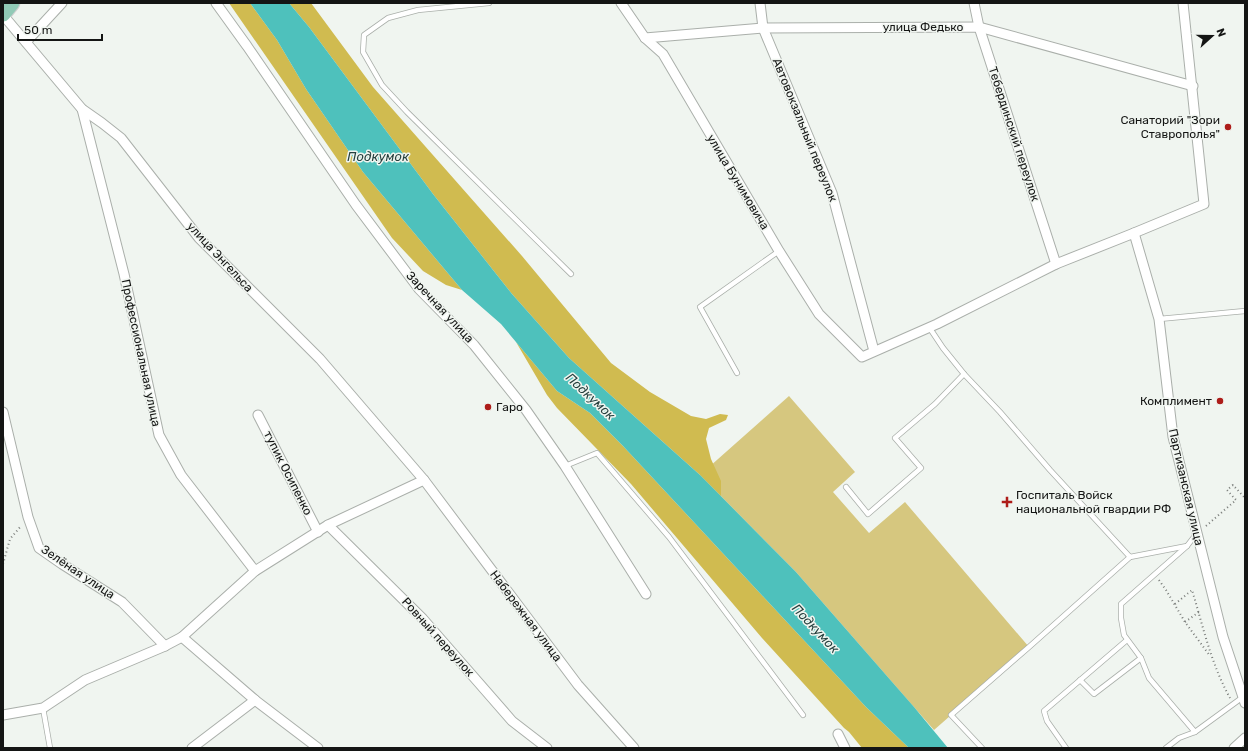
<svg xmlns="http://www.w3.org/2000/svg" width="1248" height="751" viewBox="0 0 1248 751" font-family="Rubik,sans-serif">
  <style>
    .green { fill: #d6c77f }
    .forest { fill: #d0bb50 }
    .water { fill: #4ec1bc }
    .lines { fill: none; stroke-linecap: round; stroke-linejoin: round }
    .lane-casing { stroke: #aaafaa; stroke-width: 6 }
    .street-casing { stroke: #aaafaa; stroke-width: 11 }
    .primary-casing { stroke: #d0d0d0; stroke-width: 17 }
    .path { stroke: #797c79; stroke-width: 2; stroke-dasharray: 1 3; stroke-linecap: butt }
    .lane { stroke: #fff; stroke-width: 4.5 }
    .street { stroke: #fff; stroke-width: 9 }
    .primary { stroke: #91cab6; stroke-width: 15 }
    .poi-dot { fill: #ad1c19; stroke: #f0f5f0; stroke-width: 1.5 }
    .labels { text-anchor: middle; stroke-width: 3; stroke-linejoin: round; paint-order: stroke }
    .street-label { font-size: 12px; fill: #141514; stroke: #f0f5f0 }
    .poi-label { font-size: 12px; fill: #141514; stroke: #f0f5f0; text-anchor: end }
    .water-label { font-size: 13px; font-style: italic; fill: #26403e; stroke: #f0f5f0 }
  </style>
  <rect width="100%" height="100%" fill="#f0f5f0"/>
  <!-- green -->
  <path class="green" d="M789,396l66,76 -22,20 36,41 36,-31 124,145 -95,83 -138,-158 -96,-97z"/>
  <!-- forest -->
  <g class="forest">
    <path d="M229,3h21l27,37 29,49 57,83 99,118 -16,-5 -23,-14 -31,-33z"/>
    <path d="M289,3h22l62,84 149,169 89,107 39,29 41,24 15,3 14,-5 8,1 -2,5 -17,8 -3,11 5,20 10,22v15l-21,-21 -131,-117 -57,-64 -79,-100 -124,-167z"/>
    <path d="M516,342l41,49 33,22 33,33 243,261 43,41h-47l-13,-16 -5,-4 -82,-90 -131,-154 -74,-76 -10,-13z"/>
  </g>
  <!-- water -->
  <path class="water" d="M250,3h39l20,24 124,167 79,100 57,64 131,117 96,97 118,135 34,41h-39l-43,-41 -243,-261 -33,-33 -33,-22 -56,-67 -39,-34 -99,-118 -57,-83 -29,-49z"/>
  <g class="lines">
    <defs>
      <g id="lane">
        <path d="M489,3l-71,7 -30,8 -24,17 -1,17 19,33 25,27 164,162"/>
        <path d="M1159,319l86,-8"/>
        <path d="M929,327l14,21 21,26 36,38 50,58 80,87 57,-11"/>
        <path d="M737,373l-37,-66 79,-56"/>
        <path d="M565,466l32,-13 72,84 134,178"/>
        <path d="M846,487l22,27 53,-46 -26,-30 40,-34 29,-30"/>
        <path d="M1197,533l-10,13 -66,58v14l3,17 17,23 8,20 46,54 48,-35"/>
        <path d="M1080,680l14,14 47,-36"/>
        <path d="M43,708l7,40"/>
        <path d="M982,748l-31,-33 78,-68 101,-90"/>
        <path d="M1066,748l-19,-27 -3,-10 83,-71"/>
        <path d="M1166,748l13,-10 16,-6"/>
      </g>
      <g id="street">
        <path d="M216,3l31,43 109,159 63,84 55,56 52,65 39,56 81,128"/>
        <path d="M621,3l24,35 18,16 116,197 40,63 43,43 75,-33 119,-60 78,-31 25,86 14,118 50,200 22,66"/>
        <path d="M760,3l3,25 69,165 42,158"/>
        <path d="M974,3l5,24 77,237"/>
        <path d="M3,15l79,94 20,14 19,15 78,100 121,121 104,121 154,205 56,63"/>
        <path d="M645,38l118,-10 216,-1 214,59"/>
        <path d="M26,42l36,-39"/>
        <path d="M82,109l42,165 35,161 22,40 74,96"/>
        <path d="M1134,233l70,-29 -21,-201"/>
        <path d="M3,412l25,105 11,31 23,16 60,38 43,44"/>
        <path d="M258,415l60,117"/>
        <path d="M328,525l95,94 89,102 35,27"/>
        <path d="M182,637l73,63 63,48"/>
        <path d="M3,715l40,-7 42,-28 80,-34 17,-9 73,-66 73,-46 96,-45"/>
        <path d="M838,734l7,14"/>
        <path d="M192,748l63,-48"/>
        <path d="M1234,748l11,-10"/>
      </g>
      <path id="primary" d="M3,14l9,-11"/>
    </defs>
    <!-- lane casing -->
    <use href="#lane" class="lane-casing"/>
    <!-- street casing -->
    <use href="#street" class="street-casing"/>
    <!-- primary casing -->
    <use href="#primary" class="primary-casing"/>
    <!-- path -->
    <g class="path">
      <path d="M1206,526l30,-26 -9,-10 6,-5 11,12h1"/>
      <path d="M3,564l7,-25 11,-13"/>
      <path d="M1159,580l7,10 19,32 25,34"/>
      <path d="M1175,604l17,-14c11,36 19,74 38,108"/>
      <path d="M1185,622l14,-10"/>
    </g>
    <!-- lane -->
    <use href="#lane" class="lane"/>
    <!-- street -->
    <use href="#street" class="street"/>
    <!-- primary -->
    <use href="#primary" class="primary"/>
  </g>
  <!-- markers -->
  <g class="poi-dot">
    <circle cx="1228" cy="127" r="4"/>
    <circle cx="1220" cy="401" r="4"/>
    <circle cx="488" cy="407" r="4"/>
    <path d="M1005 496h4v4h4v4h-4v4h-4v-4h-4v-4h4z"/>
  </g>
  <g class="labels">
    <!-- street labels -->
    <g class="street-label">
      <text x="923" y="31">улица Федько</text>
      <text transform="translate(805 130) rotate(68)" y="4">Автовокзальный переулок</text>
      <text transform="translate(1014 134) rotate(72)" y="4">Тебердинский переулок</text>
      <text transform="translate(738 182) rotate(59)" y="4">улица Бунимовича</text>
      <text transform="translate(220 257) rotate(47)" y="4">улица Энгельса</text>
      <text transform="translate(440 307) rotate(47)" y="4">Заречная улица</text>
      <text transform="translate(141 353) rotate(78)" y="4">Профессиональная улица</text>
      <text transform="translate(288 473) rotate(63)" y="4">тупик Осипенко</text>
      <text transform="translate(1186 487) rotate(77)" y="4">Партизанская улица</text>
      <text transform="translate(78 572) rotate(34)" y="4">Зелёная улица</text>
      <text transform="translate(526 616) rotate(53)" y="4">Набережная улица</text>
      <text transform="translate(438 637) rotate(48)" y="4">Ровный переулок</text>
    </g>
    <!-- poi labels -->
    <g class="poi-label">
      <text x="1220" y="124">Санаторий "Зори<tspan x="1220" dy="14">Ставрополья"</tspan></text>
      <text x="1212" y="405">Комплимент</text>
      <text x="496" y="411" text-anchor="start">Гаро</text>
      <text x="1016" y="499" text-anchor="start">Госпиталь Войск<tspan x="1016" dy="14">национальной гвардии РФ</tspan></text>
    </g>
    <!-- water labels -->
    <g class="water-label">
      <text x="378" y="161">Подкумок</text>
      <text transform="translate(591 396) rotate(43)" y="5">Подкумок</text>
      <text transform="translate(816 628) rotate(47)" y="5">Подкумок</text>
    </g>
  </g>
  <!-- border -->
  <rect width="1248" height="751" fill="none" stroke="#141514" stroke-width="8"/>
  <!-- north arrow -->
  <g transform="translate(1212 36) rotate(69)" stroke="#f0f5f0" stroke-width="3" paint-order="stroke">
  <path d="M0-3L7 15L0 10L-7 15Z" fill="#141514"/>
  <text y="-6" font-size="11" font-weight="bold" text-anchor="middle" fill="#141514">N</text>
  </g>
  <!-- scale -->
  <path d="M18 34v6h84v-6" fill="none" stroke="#141514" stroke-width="2"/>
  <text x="24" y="34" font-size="12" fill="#141514" stroke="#f0f5f0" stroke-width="3" paint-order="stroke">50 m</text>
</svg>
